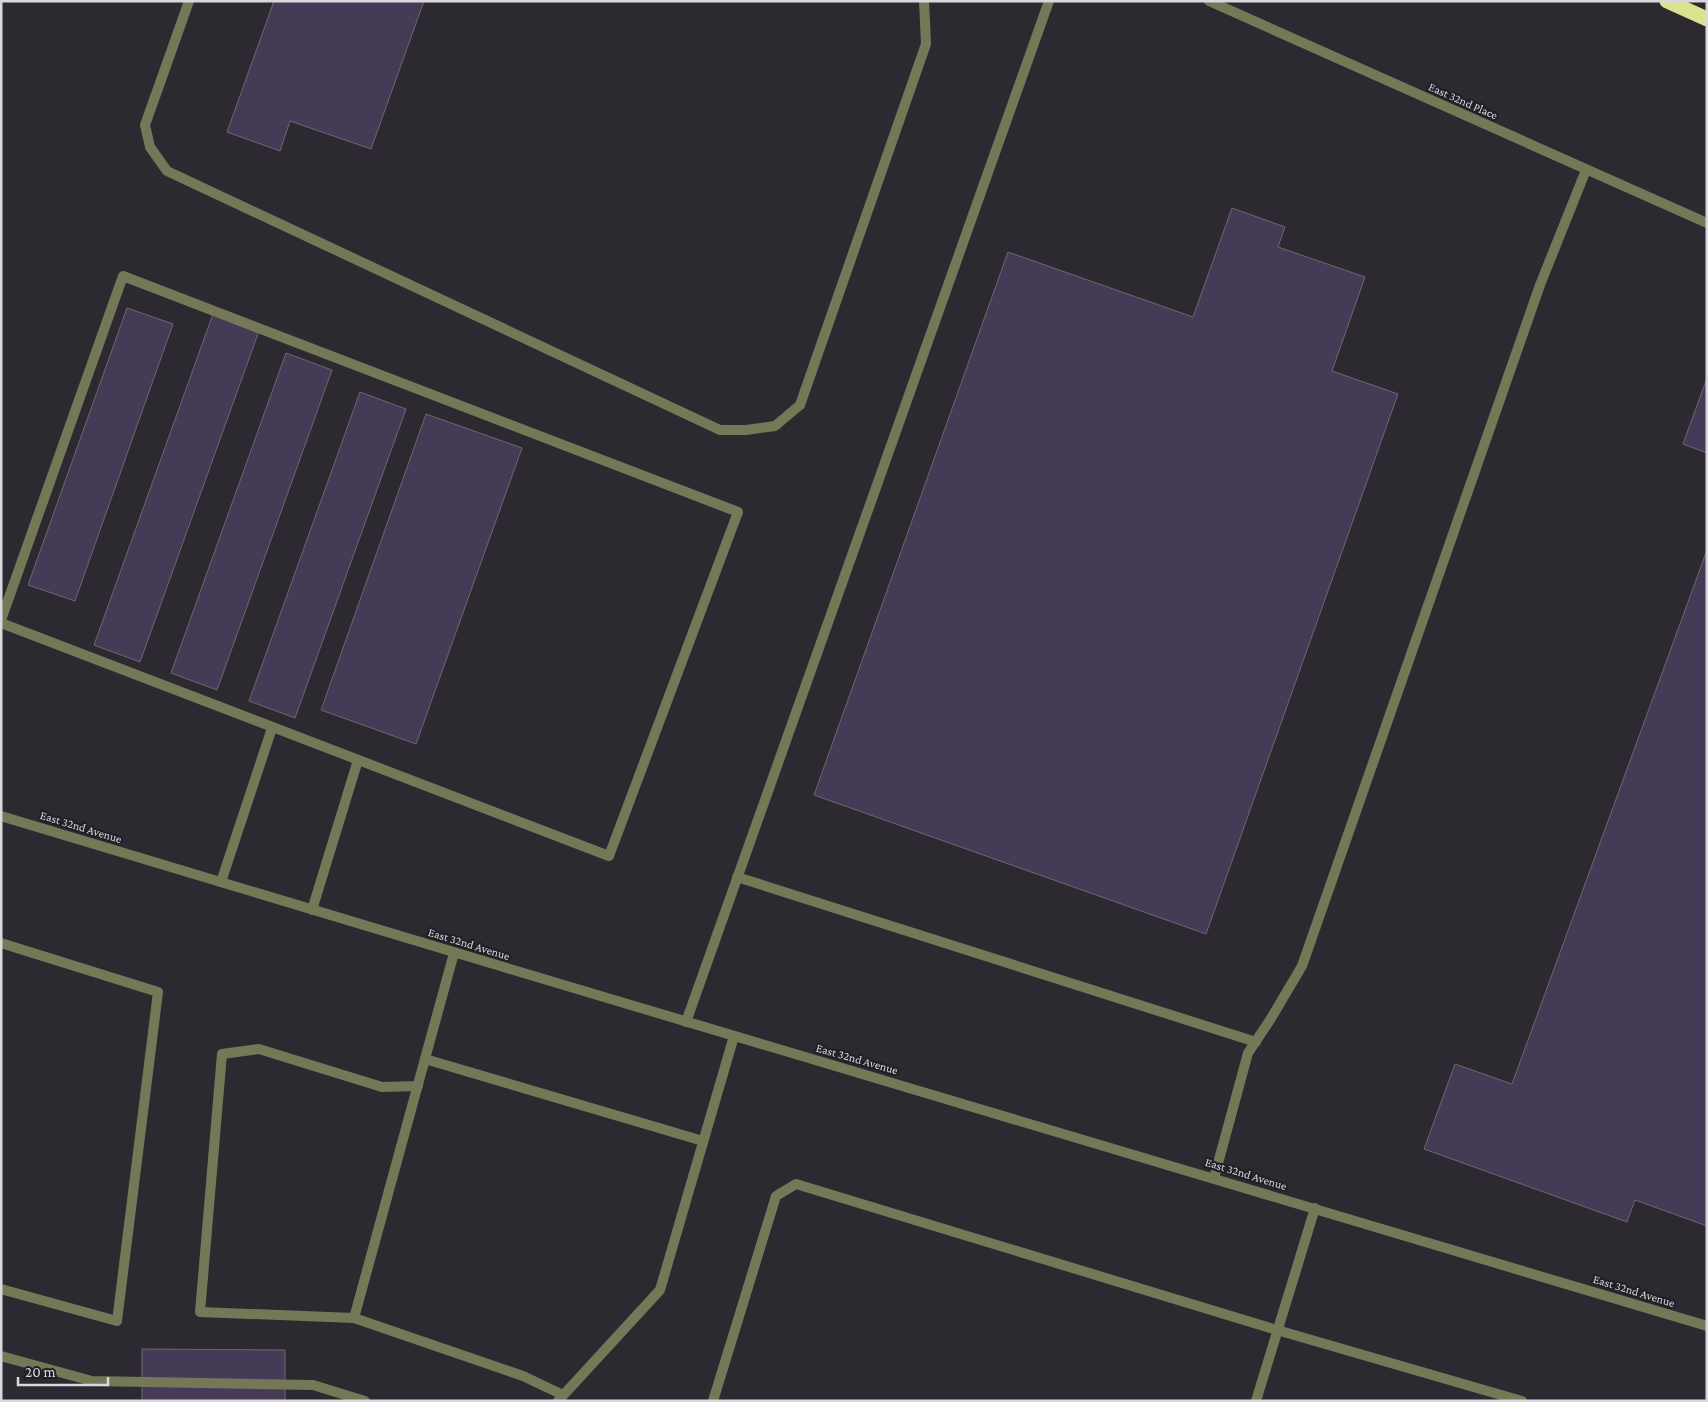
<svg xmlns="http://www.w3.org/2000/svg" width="1708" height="1402" viewBox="0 0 1708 1402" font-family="'Crimson Pro',serif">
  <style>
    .building { fill: #463b57; stroke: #6c6872 }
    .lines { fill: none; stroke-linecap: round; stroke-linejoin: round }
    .lane { stroke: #747857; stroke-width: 10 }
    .street { stroke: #747857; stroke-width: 10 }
    .highway { stroke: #dce38e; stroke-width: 15 }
    .labels { text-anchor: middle; stroke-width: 4.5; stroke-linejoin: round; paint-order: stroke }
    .street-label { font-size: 12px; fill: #dad8de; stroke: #222027 }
  </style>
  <rect width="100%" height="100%" fill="#2c2931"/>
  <!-- building -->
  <g class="building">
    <path d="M274,1h150l-53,148 -81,-28 -10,30 -53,-19z"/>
    <path d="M1232,208l53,19 -7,20 87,30 -33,94 66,23 -192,540 -392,-139 194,-543 185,65z"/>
    <path d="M127,308l46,16 -98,277 -47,-16z"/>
    <path d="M213,314l46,17 -119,331 -46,-17z"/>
    <path d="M286,353l46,17 -115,320 -46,-17z"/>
    <path d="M1707,378v75l-24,-9z"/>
    <path d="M360,392l46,17 -111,309 -46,-17z"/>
    <path d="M426,414l96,34 -106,296 -95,-34z"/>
    <path d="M1707,550v676l-72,-26 -8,22 -203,-73 31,-85 57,20z"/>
    <path d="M142,1349l143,1v51h-143z"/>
  </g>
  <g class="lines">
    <!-- lane -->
    <g class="lane">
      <path d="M189,1l-44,124 5,22 17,24 553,259h26l29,-4 25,-21 126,-361 -2,-43"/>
      <path d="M1,620l122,-344 615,236 -129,344 -608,-233"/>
      <path d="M737,877l519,165"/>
      <path d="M221,882l51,-154"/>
      <path d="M312,910l46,-150"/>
      <path d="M1,943l157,49 -41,329 -116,-32"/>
      <path d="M686,1022l363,-1021"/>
      <path d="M425,1059l278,82"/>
      <path d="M418,1086l-36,1 -123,-38 -37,5 -22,258 154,6 169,58 40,19"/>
      <path d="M1214,1178l34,-125 22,-33 32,-54 238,-681 46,-115"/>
      <path d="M354,1318l100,-365"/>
      <path d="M1,1356l91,25 221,4 52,16"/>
      <path d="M558,1401l102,-111 74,-254"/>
      <path d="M713,1401l63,-205 20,-12 481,146 245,71"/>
      <path d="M1256,1401l59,-193"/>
    </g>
    <!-- street -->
    <g class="street">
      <path d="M1209,1l498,222"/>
      <path d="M1,816c568,172 1137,339 1706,510"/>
    </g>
    <!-- highway -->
    <path class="highway" d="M1667,1l40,18"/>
  </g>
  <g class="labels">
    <!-- street labels -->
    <g class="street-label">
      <text transform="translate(1463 101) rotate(24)" y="4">East 32nd Place</text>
      <text transform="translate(81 827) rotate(17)" y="4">East 32nd Avenue</text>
      <text transform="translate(469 944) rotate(17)" y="4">East 32nd Avenue</text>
      <text transform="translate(857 1059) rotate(16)" y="4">East 32nd Avenue</text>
      <text transform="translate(1246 1174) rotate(17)" y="4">East 32nd Avenue</text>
      <text transform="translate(1634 1291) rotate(17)" y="4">East 32nd Avenue</text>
    </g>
  </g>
  <!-- border -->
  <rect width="1708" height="1402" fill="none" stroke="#dad8de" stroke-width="5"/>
  <!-- scale -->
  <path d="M18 1377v8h90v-8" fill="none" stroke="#dad8de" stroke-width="2.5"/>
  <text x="25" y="1377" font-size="15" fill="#dad8de" stroke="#222027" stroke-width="4" paint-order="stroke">20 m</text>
</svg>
